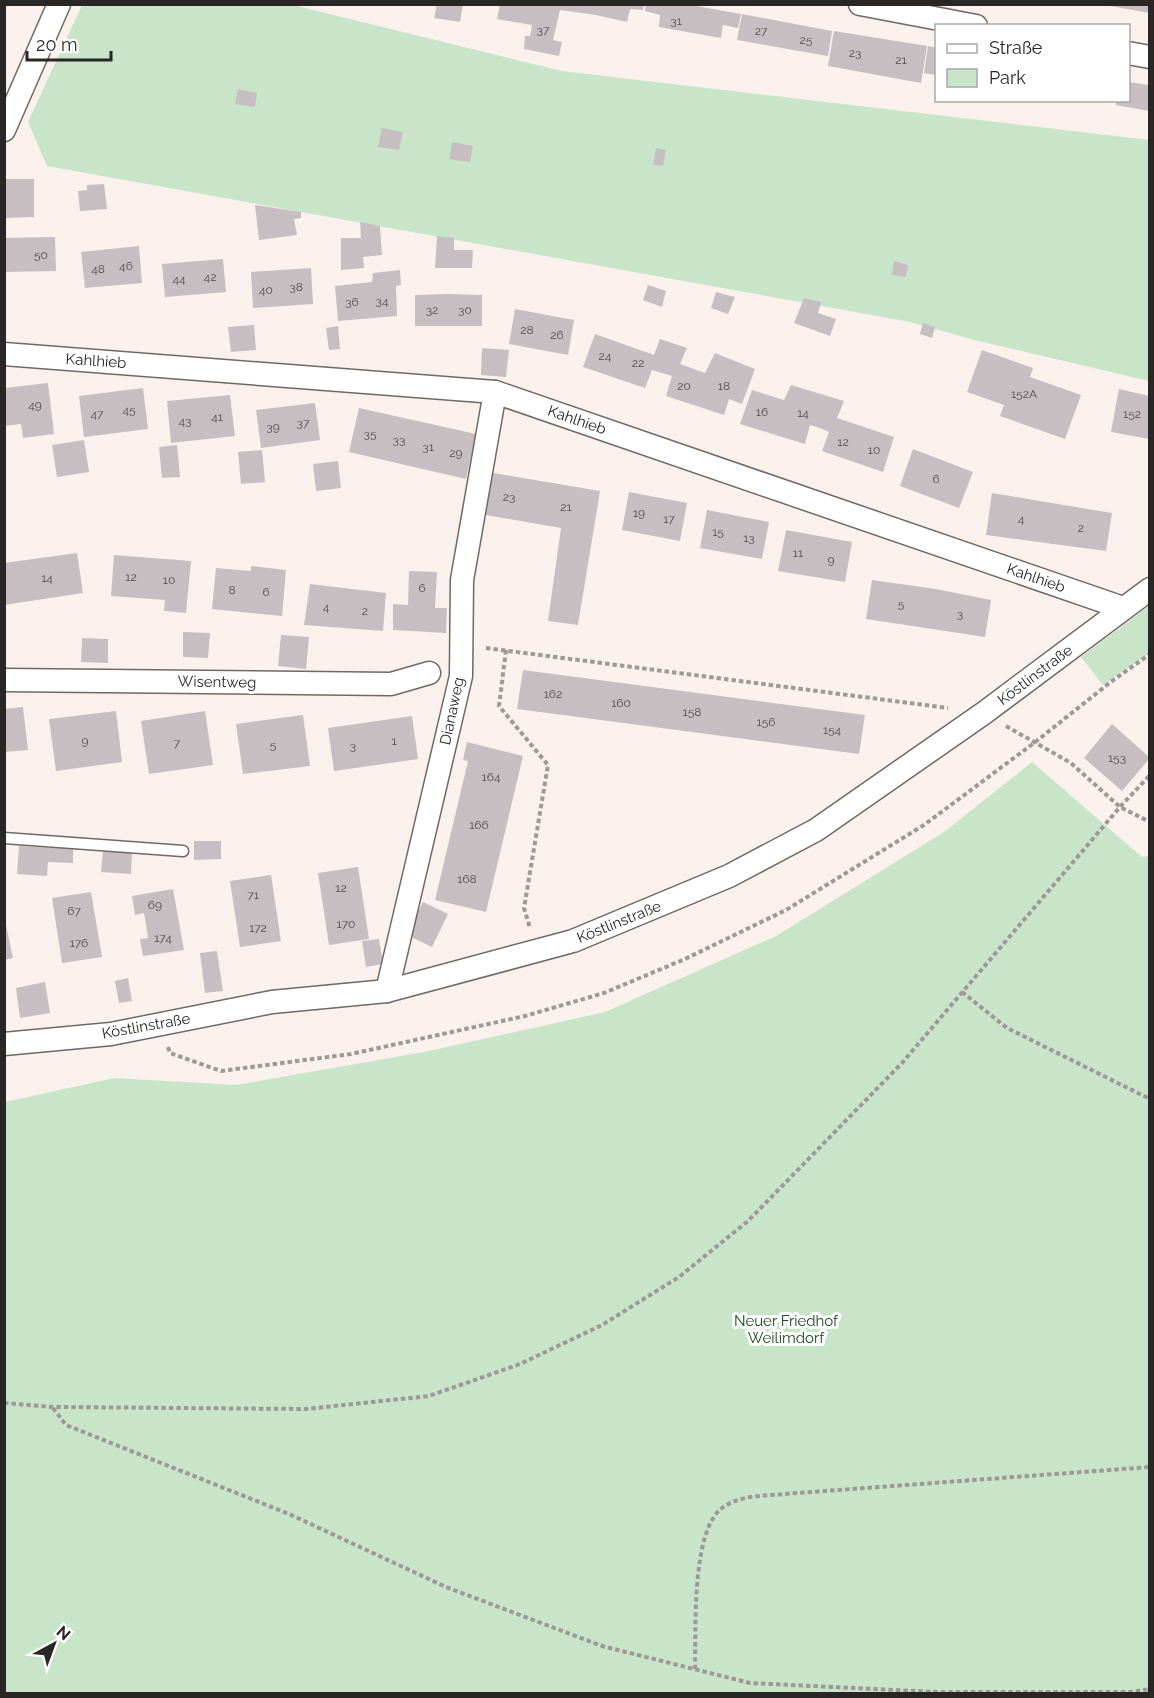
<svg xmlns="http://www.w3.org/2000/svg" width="1154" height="1698" viewBox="0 0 1154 1698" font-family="Raleway,sans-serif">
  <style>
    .green { fill: #c9e5c9 }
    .building { fill: #c7bec2 }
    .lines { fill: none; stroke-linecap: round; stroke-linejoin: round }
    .lane-casing { stroke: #706865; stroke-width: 13 }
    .street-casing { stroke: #706865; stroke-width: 25 }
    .path { stroke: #9f9996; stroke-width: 4; stroke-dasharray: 4.5 3; stroke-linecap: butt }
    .lane { stroke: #fff; stroke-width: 10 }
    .street { stroke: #fff; stroke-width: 22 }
    .labels { text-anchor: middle; stroke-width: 6; stroke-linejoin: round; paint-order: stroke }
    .number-label { font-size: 12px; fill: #504c4c }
    .street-label { font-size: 15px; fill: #292625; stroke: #fff }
    .park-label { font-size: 15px; fill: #1c4920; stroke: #fff }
  </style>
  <rect width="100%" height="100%" fill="#faf1ed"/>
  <!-- green -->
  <g class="green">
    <path d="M289,4l273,67 587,69v241l-175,-41 -64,-18 -863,-156 -19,-44 54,-117z"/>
    <path d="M1149,606v47l-46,32 -22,-28z"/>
    <path d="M1032,762l110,95 7,-1v837h-1144v-591l109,-24 122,7 188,-33 181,-40 171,-76 168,-104z"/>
  </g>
  <!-- building -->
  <g class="building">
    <path d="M437,4h26l-3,18 -26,-4z"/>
    <path d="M500,4h144l-1,6 -13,-1 -3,13 -31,-7 -36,-5 -7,30 9,2 -3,14 -35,-7 1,-13h5l2,-11 -35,-6z"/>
    <path d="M646,4h39l56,10 -3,14 -15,-3 -2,13 -62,-11 1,-12 -15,-4z"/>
    <path d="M1111,4h38v9l-38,-7z"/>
    <path d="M742,14l90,17 -4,25 -91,-16z"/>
    <path d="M834,31l93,15 -6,37 -93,-17z"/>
    <path d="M928,46l8,2v27l-12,-2z"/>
    <path d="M1128,82l21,3v26l-33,-6v-5h12z"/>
    <path d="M238,89l19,4 -2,14 -20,-3z"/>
    <path d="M382,128l21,4 -4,18 -21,-3z"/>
    <path d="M452,142l21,4 -3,16 -21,-3z"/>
    <path d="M656,148l10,2 -3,16 -10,-1z"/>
    <path d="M5,179h29v38l-28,1z"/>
    <path d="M104,184l3,25 -27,2 -2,-20 9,-1v-5z"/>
    <path d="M255,205l46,7v6l-7,1 3,16 -38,5z"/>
    <path d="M360,222l20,4 2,29 -19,2 1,11 -23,2v-32h20z"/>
    <path d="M437,236l17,2v12h19l-1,18h-37z"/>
    <path d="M55,237l1,34 -52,1v-34z"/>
    <path d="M139,246l3,37 -57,5 -4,-36z"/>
    <path d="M223,259l3,33 -61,5 -3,-33z"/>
    <path d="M894,261l14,4 -2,12 -14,-2z"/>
    <path d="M311,268l2,36 -60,4 -2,-36z"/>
    <path d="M400,270l1,15 -5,1 1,30 -59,5 -3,-35 37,-4 1,-9z"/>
    <path d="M648,285l18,6 -4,16 -19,-7z"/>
    <path d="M716,292l19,5 -7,17 -17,-6z"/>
    <path d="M448,294l34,1v31h-67v-31z"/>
    <path d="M804,298l17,4 -3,11 18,6 -6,17 -36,-13z"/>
    <path d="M515,309l59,11 -6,35 -59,-11z"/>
    <path d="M923,323l12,4 -3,11 -12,-4z"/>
    <path d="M254,325l2,25 -25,2 -3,-25z"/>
    <path d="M338,326l2,23 -11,1 -3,-22z"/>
    <path d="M595,334l59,21 6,-16 27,9 -7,16 25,9 10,-20 40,16 -13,35 -13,-5 -5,16 -58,-19 6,-20 -20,-6 -7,18 -62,-21z"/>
    <path d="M482,348l27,2 -3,27 -25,-2z"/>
    <path d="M982,350l51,18 -3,9 51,18 -16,44 -65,-23 4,-11 -37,-13z"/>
    <path d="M48,383l6,51 -31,4 -2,-14 -17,2v-38z"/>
    <path d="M791,385l53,16 -7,17 57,19 -11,35 -61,-21 7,-19 -9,-4 -10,-3 -5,19 -65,-20 12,-34 32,10z"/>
    <path d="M143,388l5,41 -64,8 -5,-41z"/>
    <path d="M1119,389l30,7v43l-38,-7z"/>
    <path d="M230,395l5,41 -64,7 -4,-42z"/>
    <path d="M315,403l5,37 -59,8 -5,-38z"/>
    <path d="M359,408l117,26 -10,45 -117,-27z"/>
    <path d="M84,440l5,32 -32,5 -5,-32z"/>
    <path d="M177,445l3,32 -18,1 -3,-31z"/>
    <path d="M913,449l60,23 -14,36 -59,-22z"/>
    <path d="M262,450l3,32 -24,2 -3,-32z"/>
    <path d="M338,461l3,27 -25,3 -3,-27z"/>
    <path d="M487,472l113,19 -22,134 -30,-4 13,-93 -81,-14z"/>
    <path d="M629,492l58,11 -7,38 -58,-11z"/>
    <path d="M992,493l120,20 -6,38 -120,-16z"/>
    <path d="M707,510l62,12 -7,37 -62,-11z"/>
    <path d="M786,530l66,12 -7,40 -67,-11z"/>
    <path d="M77,553l6,40 -79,12v-42z"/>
    <path d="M114,555l77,6 -5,52 -22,-2 1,-11 -54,-4z"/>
    <path d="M251,566l35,4 -4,46 -70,-7 4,-41 35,3z"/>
    <path d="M409,571l28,1 -2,36h12l-1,25 -53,-3v-26l15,1z"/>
    <path d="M872,580l64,9 55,11 -6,37 -119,-18z"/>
    <path d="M310,584l76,9 -3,38 -79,-6z"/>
    <path d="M183,632l27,1 -2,25 -25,-1z"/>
    <path d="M281,635l28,2 -3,32 -28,-3z"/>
    <path d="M82,638l26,1v24l-27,-1z"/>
    <path d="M523,670l342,45 -6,39 -342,-45z"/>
    <path d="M23,707l5,43 -24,2v-43z"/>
    <path d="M116,711l6,51 -66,9 -7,-52z"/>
    <path d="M205,711l8,54 -64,9 -8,-53z"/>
    <path d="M303,715l7,51 -67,8 -7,-50z"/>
    <path d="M412,716l6,43 -84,12 -6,-43z"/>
    <path d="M1112,724l37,33v2l-27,32 -38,-33z"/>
    <path d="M467,742l56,14 -37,156 -51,-12 33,-139 -5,-1z"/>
    <path d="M194,841h27v18l-27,1z"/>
    <path d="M19,846l54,3v14l-25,-1 -1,14 -30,-2z"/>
    <path d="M103,851l29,2 -1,21 -30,-2z"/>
    <path d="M358,867l11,72 -40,6 -11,-72z"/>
    <path d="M271,875l10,66 -41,6 -10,-66z"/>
    <path d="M173,889l11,61 -41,6 -3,-17 8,-1 -4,-25 -9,2 -3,-19z"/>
    <path d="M91,892l11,65 -40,6 -10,-65z"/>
    <path d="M423,902l25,12 -16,33 -25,-12z"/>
    <path d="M4,915l9,43 -9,2z"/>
    <path d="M379,939l4,25 -17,3 -4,-26z"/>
    <path d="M217,951l6,40 -18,2 -5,-40z"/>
    <path d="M128,978l4,23 -13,2 -4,-22z"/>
    <path d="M45,982l5,31 -30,5 -4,-30z"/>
  </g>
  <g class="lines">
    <defs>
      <path id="lane" d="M4,838l179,13"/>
      <g id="street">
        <path d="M860,4l116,22"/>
        <path d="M1128,53l22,4"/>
        <path d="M4,130l55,-126"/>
        <path d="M4,354l491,38 628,216"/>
        <path d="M4,680l387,4 38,-11"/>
        <path d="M387,991l74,-315 1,-96 33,-188"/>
        <path d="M4,1044l107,-10 161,-32 115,-11 186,-50 156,-65 87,-46 168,-117 166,-124"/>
      </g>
    </defs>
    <!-- lane casing -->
    <use href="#lane" class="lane-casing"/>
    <!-- street casing -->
    <use href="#street" class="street-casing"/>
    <!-- path -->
    <g class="path">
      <path d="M486,648l462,60"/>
      <path d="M506,650l-7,56 49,59 -24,143 6,20"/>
      <path d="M1006,726l65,37 49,44 26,13 4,-1"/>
      <path d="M962,992l45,36 143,71"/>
      <path d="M168,1047l2,6 51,18 130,-17 174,-38 79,-23 81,-34 101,-49 138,-85 110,-82 78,-62 38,-27"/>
      <path d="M4,1403l49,4 253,2 123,-13 91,-32 82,-39 77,-48 69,-56 154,-158 218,-256 30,-32"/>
      <path d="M53,1408l13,17 223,89 157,73 156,59 148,37 187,9h193l20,-3"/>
      <path d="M695,1669c1,-37 -4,-138 27,-161 18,-13 41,-12 62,-14l366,-27"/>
    </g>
    <!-- lane -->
    <use href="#lane" class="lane"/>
    <!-- street -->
    <use href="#street" class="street"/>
  </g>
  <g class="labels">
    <!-- number labels -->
    <g class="number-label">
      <text x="676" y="25">31</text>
      <text x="543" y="34">37</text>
      <text x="761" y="35">27</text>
      <text x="806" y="44">25</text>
      <text x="855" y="57">23</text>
      <text x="901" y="64">21</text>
      <text x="41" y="259">50</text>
      <text x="126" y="270">46</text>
      <text x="98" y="273">48</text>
      <text x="210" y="281">42</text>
      <text x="179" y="283">44</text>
      <text x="296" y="291">38</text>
      <text x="266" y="294">40</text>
      <text x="382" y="305">34</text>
      <text x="352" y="306">36</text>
      <text x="432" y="314">32</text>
      <text x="465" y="314">30</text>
      <text x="527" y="334">28</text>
      <text x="557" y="339">26</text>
      <text x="605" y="360">24</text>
      <text x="638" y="367">22</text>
      <text x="684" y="390">20</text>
      <text x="724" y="390">18</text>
      <text x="1024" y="398">152A</text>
      <text x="35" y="409">49</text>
      <text x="129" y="414">45</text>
      <text x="762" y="416">16</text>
      <text x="803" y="417">14</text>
      <text x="97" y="418">47</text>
      <text x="1132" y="418">152</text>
      <text x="217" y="421">41</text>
      <text x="185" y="425">43</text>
      <text x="303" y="427">37</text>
      <text x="273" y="431">39</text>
      <text x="370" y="438">35</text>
      <text x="399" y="444">33</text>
      <text x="843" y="446">12</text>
      <text x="428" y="451">31</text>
      <text x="874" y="454">10</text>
      <text x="456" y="457">29</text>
      <text x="936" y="483">6</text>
      <text x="509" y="501">23</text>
      <text x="566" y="511">21</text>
      <text x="639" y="517">19</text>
      <text x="669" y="523">17</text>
      <text x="1021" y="523">4</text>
      <text x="1081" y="532">2</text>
      <text x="718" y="536">15</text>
      <text x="749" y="542">13</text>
      <text x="798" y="557">11</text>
      <text x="831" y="564">9</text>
      <text x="131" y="581">12</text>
      <text x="47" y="582">14</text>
      <text x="169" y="584">10</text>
      <text x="422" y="592">6</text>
      <text x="232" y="594">8</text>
      <text x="266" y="596">6</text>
      <text x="901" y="608">5</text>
      <text x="326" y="611">4</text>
      <text x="365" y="615">2</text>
      <text x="960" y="618">3</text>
      <text x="553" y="698">162</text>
      <text x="621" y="707">160</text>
      <text x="692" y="716">158</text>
      <text x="766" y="726">156</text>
      <text x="832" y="734">154</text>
      <text x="85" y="745">9</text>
      <text x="394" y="745">1</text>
      <text x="177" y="747">7</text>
      <text x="273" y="749">5</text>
      <text x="353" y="750">3</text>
      <text x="1117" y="762">153</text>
      <text x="491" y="781">164</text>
      <text x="479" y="829">166</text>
      <text x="467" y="883">168</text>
      <text x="341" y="892">12</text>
      <text x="253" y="899">71</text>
      <text x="155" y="909">69</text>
      <text x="74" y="915">67</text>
      <text x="346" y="928">170</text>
      <text x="258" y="932">172</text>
      <text x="163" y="942">174</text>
      <text x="79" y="947">176</text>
    </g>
    <!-- street labels -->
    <g class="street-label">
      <text transform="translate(96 361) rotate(4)" y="5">Kahlhieb</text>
      <text transform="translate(577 420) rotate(19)" y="5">Kahlhieb</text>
      <text transform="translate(1036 578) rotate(19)" y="5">Kahlhieb</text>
      <text transform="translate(1035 675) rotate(-37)" y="5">Köstlinstraße</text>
      <text transform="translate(217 682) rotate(1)" y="5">Wisentweg</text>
      <text transform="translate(452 711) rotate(-78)" y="5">Dianaweg</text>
      <text transform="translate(619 922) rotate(-22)" y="5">Köstlinstraße</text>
      <text transform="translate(146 1026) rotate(-10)" y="5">Köstlinstraße</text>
    </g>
    <!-- park labels -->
    <g class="park-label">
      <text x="786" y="1326">Neuer Friedhof<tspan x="786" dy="17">Weilimdorf</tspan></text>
    </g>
  </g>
  <!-- border -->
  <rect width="1154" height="1698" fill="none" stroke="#292625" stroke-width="12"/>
  <!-- legend -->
  <rect x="935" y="24" width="195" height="78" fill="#ffffff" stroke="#a9a8a8" stroke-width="1.5"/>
  <rect x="947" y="44" width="30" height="9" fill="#ffffff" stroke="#a9a8a8" stroke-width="1.5"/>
  <text x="989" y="54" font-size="18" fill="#292625">Straße</text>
  <rect x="947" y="69" width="30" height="18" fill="#c9e5c9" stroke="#a9a8a8" stroke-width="1.5"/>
  <text x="989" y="84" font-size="18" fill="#292625">Park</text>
  <!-- north arrow -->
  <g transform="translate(54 1644) rotate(41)" stroke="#ffffff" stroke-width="4.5" paint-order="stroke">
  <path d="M0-4.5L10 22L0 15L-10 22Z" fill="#292625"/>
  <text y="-9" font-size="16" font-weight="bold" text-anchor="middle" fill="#292625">N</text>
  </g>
  <!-- scale -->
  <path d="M27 51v9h84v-9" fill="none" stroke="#292625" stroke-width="3"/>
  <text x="36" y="51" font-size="18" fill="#292625" stroke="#ffffff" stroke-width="4.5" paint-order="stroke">20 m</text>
</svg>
